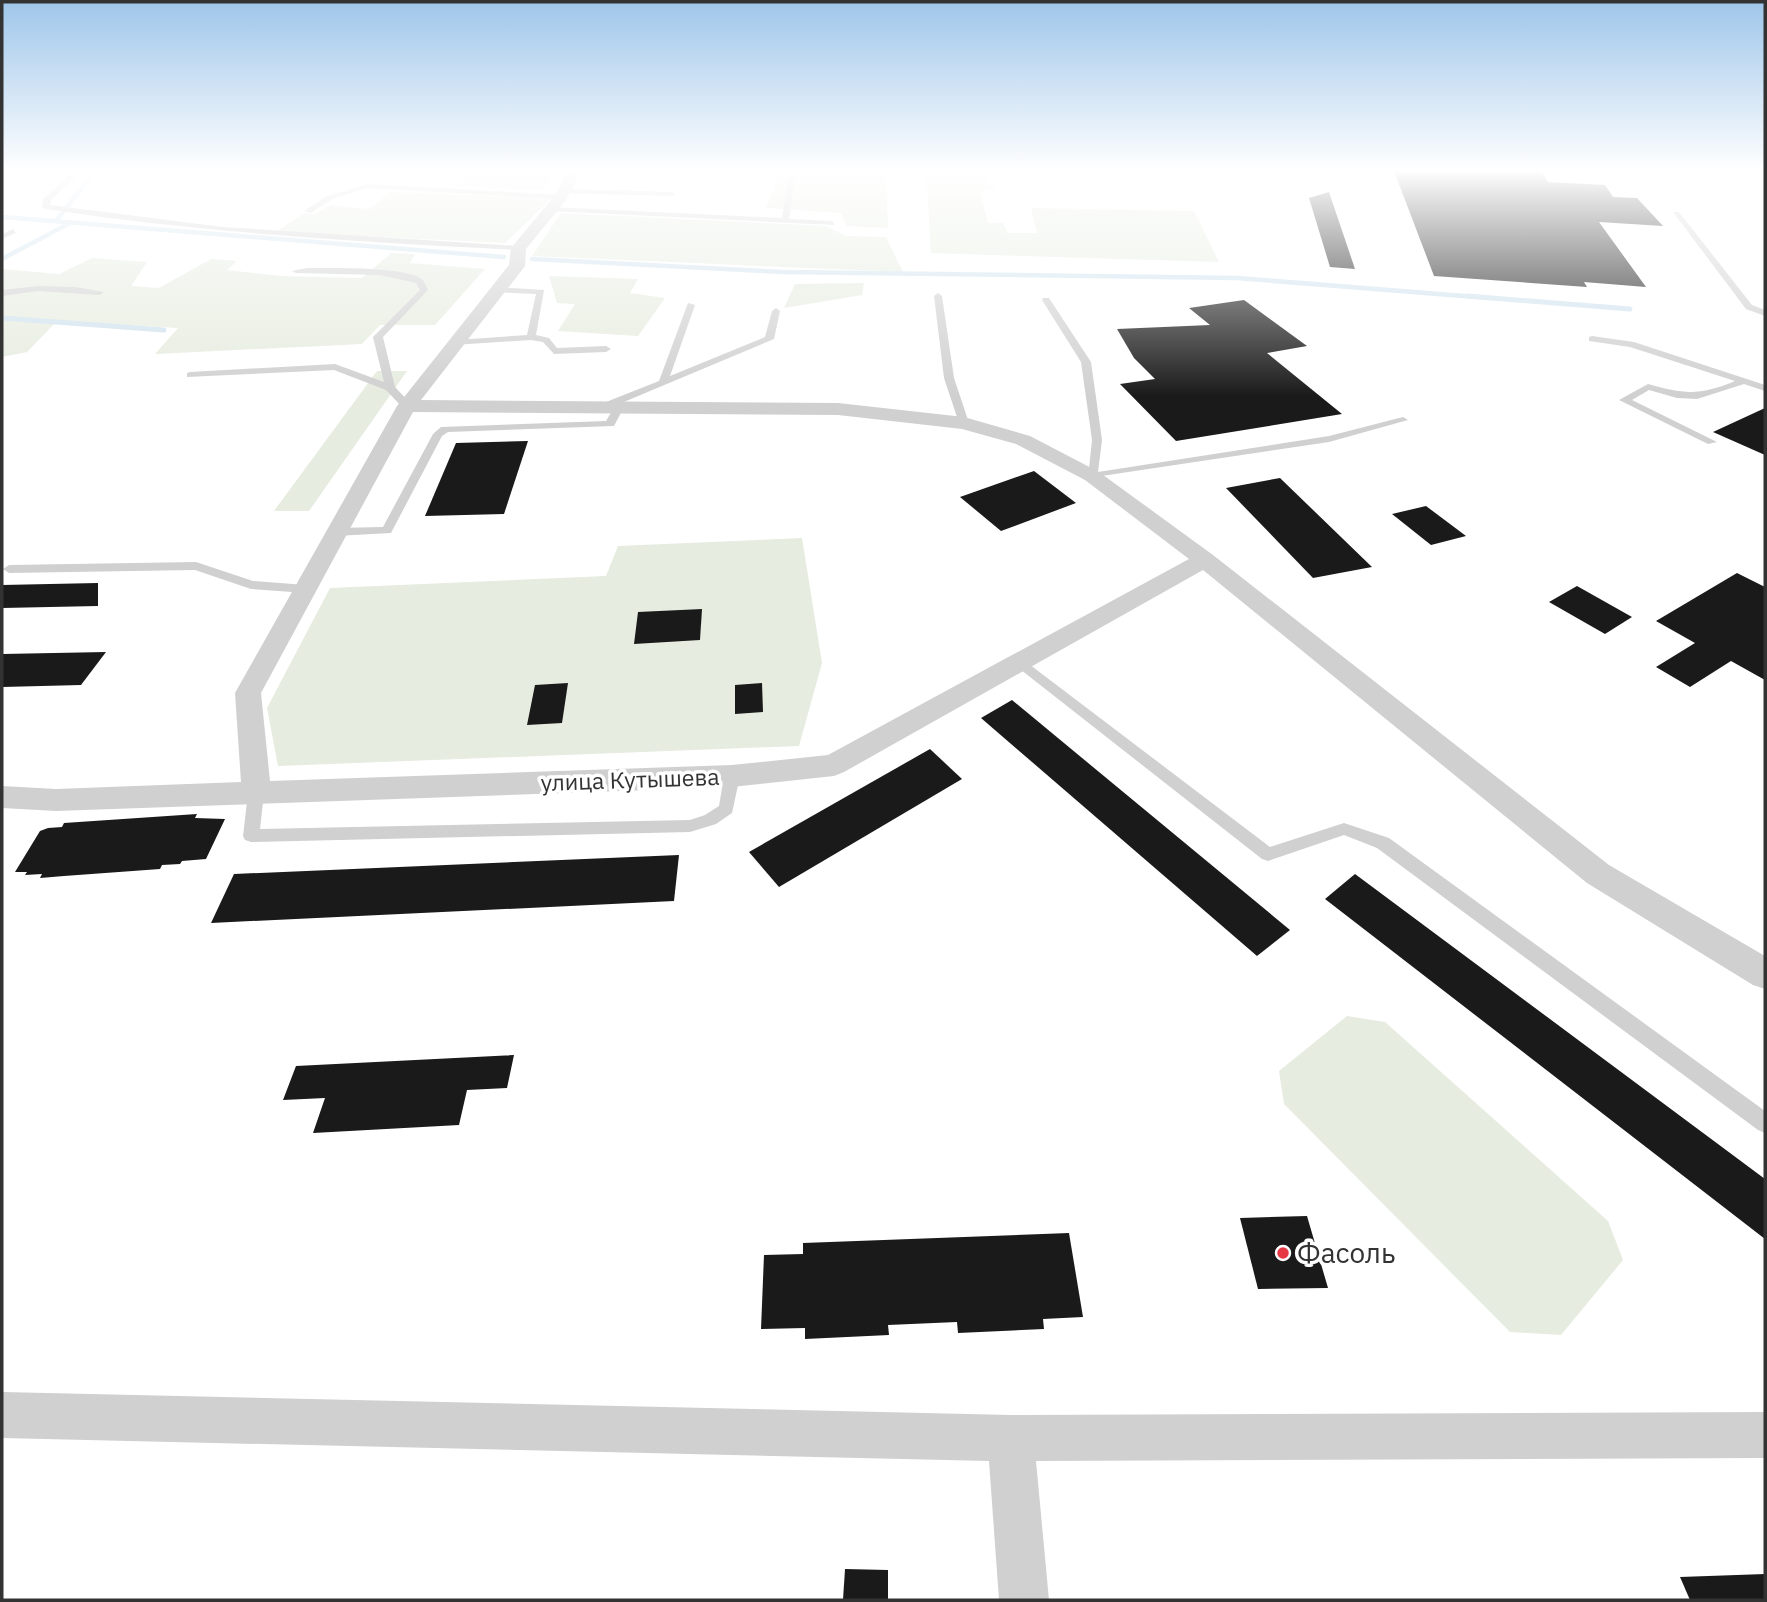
<svg xmlns="http://www.w3.org/2000/svg" width="1767" height="1602" viewBox="0 0 1767 1602" font-family="'IBM Plex Sans',sans-serif">
  <style>
    .green { fill: #e6ecdf }
    .lines { fill: none; stroke-linecap: round; stroke-linejoin: round }
    .stream-far1 { stroke: #cfe2ee; stroke-width: 4.5 }
    .stream { stroke: #cfe2ee; stroke-width: 5 }
    .building { fill: #1a1a1a }
    .lane { fill: #d0d0d0; fill-rule: evenodd }
    .street { fill: #d0d0d0; fill-rule: evenodd }
    .poi-dot { fill: #e63946; stroke: #fff; stroke-width: 2.5 }
    .labels { text-anchor: middle; stroke-width: 7; stroke-linejoin: round; paint-order: stroke }
    .street-label { font-size: 23px; fill: #333; stroke: #fff }
    .near-poi-label { font-size: 28px; fill: #333; stroke: #fff; text-anchor: start }
  </style>
  <rect width="100%" height="100%" fill="#fff"/>
  <!-- green -->
  <g class="green">
    <path d="M395,171h163l-17,19 -84,-4 9,-10z"/>
    <path d="M718,171h168l2,57 -41,-2 -6,-13 -75,-5 13,-33 -63,-1z"/>
    <path d="M926,171h55l16,18 -17,2 8,32h15l5,10h29l-6,-25 163,3 25,51 -288,-9z"/>
    <path d="M391,192l161,6 -47,45 -229,-11 28,-19 11,1 15,-9 39,4z"/>
    <path d="M561,213l265,13 20,10 40,1 17,35 -371,-16z"/>
    <path d="M391,253l24,1 -5,9 75,6 -50,56h-55l-18,19 -207,10 23,-26 -121,-7 -30,31 -25,5v-88l57,5 33,-16 55,4 -16,24 28,2 52,-29 26,2 -10,9 54,6 81,2z"/>
    <path d="M549,276l89,3 -8,14 35,5 -27,38 -80,-5 17,-27 -18,-1z"/>
    <path d="M864,283l-2,12 -78,13 11,-24z"/>
    <path d="M377,371h30l-98,140h-35z"/>
    <path d="M802,538l20,125 -23,83 -521,20 -11,-58 63,-120 276,-12 12,-30z"/>
    <path d="M1347,1016l38,6 223,199 15,39 -62,75 -51,-3 -226,-228 -5,-33z"/>
  </g>
  <g class="lines">
    <!-- stream-far1 -->
    <g class="stream-far1">
      <path d="M2,217l502,40"/>
      <path d="M56,221l39,-50"/>
      <path d="M2,259l68,-36"/>
      <path d="M532,259l250,13 455,6 252,20"/>
    </g>
    <!-- stream -->
    <g class="stream">
      <path d="M1467,296l163,13"/>
      <path d="M2,318l162,12"/>
    </g>
  </g>
  <!-- building -->
  <g class="building">
    <path d="M1394,171h147l7,11 57,3 8,12 24,1 26,28 -64,-4 47,65 -62,-5 3,5 -153,-11z"/>
    <path d="M1329,192l26,77 -25,-2 -21,-69z"/>
    <path d="M1244,300l63,46 -40,7 75,61 -166,27 -56,-57 35,-5 -21,-21 -17,-29 93,-4 -21,-17z"/>
    <path d="M1765,408v47l-52,-23z"/>
    <path d="M528,441l-24,73 -79,2 31,-73z"/>
    <path d="M1034,471l42,32 -75,28 -41,-34z"/>
    <path d="M1280,478l92,89 -59,11 -87,-90z"/>
    <path d="M1426,506l40,30 -35,9 -39,-31z"/>
    <path d="M1737,573l28,14v93l-34,-19 -41,26 -34,-20 39,-24 -39,-22z"/>
    <path d="M98,583v23l-96,2v-23z"/>
    <path d="M1577,586l55,31 -27,17 -56,-32z"/>
    <path d="M702,609l-2,31 -66,4 4,-32z"/>
    <path d="M106,652l-25,33 -79,2v-33z"/>
    <path d="M568,683l-6,40 -35,2 8,-40z"/>
    <path d="M762,683l1,29 -28,2v-29z"/>
    <path d="M1012,700l278,230 -33,26 -276,-238z"/>
    <path d="M930,749l32,30 -183,108 -30,-35z"/>
    <path d="M197,814l-2,4 30,1 -19,40 -24,2 -2,3 -18,1 -2,4 -96,7 -24,2 2,-4 -17,1 2,-3h-12l25,-41 8,-3 14,-1 2,-4z"/>
    <path d="M679,855l-5,46 -463,22 23,-49z"/>
    <path d="M1355,874l410,305v60l-440,-340z"/>
    <path d="M514,1055l-7,33 -40,2 -8,35 -146,8 12,-35 -42,2 13,-34z"/>
    <path d="M1307,1216l21,72 -70,1 -18,-71z"/>
    <path d="M1069,1233l14,84 -40,2 1,10 -86,4 -1,-11 -69,3 1,10 -84,4v-11l-44,1 3,-74 39,-1v-11z"/>
    <path d="M845,1569l43,1v30h-45z"/>
    <path d="M1765,1574v26h-75l-10,-23z"/>
  </g>
  <g class="lines">
    <!-- lane -->
    <g class="lane">
      <path d="M51,171h13l12,5 -25,24 -1,5 173,22 296,19 4,2 -4,2c-158,-8 -316,-17 -473,-41l-4,-2 1,-8 25,-22z"/>
      <path d="M789,171h7l-7,48 43,2 3,4 -284,-14 -4,-2 4,-2 231,11z"/>
      <path d="M368,184l193,11 4,2 -4,2 -193,-11 -36,11 -21,14 -7,-2 23,-15z"/>
      <path d="M564,189l108,3 4,2 -4,2 -111,-3z"/>
      <path d="M1673,212h6l73,93 13,5v6l-19,-7z"/>
      <path d="M13,229l3,4 -14,6v-5z"/>
      <path d="M307,268c22,0 102,-2 116,12 2,3 3,7 5,10l-45,47 12,50 16,17v4h-8l-17,-18 -52,-20 -147,7v-4l3,-1 145,-8 49,18 -11,-45 47,-47 -4,-7 -36,-8 -84,-2 -4,-2z"/>
      <path d="M38,286l37,1 29,5 -4,3 -62,-4 -36,5v-6z"/>
      <path d="M498,287l46,3 -8,45 13,3 8,10 49,-2 5,3 -5,3 -52,2 -11,-12 -12,-2 -78,5 -2,-2 5,-3 71,-5 9,-41 -41,-2v-4z"/>
      <path d="M938,293l4,3 12,82 15,45 -5,3 -5,-3 -15,-45 -10,-82z"/>
      <path d="M1043,298h6l42,64 11,78 -4,32 231,-36 74,-19 5,3 -79,22 -241,36 4,-38 -11,-78 -39,-62z"/>
      <path d="M688,303l7,2 -25,71 95,-39 7,-26 4,-3 4,3 -6,28 -155,65 5,3 -10,19 -166,6 -6,4 -51,97 -55,3 -6,-4 6,-4 47,-1 50,-93 8,-7 165,-6 9,-15 -10,3 -5,-3 1,-2 58,-23z"/>
      <path d="M1592,336l42,6 131,43v6l-21,-7 -47,15 -20,-1 -28,-8 -17,10 85,42 -9,2 -89,-44 29,-16c36,10 51,12 87,-3l-105,-34 -41,-6v-4z"/>
      <path d="M196,562l57,19 53,4 6,4 -6,4 -55,-4 -56,-19 -186,3 -6,-4 6,-4z"/>
      <path d="M1021,658l249,189 74,-24 45,15 376,273v22l-7,-3 -381,-282 -33,-13 -76,26 -6,-2 -246,-193 -2,-3 2,-3z"/>
      <path d="M732,770l8,6 -8,37 -16,11 -26,8 -439,10 -6,-2 -2,-4 5,-43 8,-6 8,6 -4,36 430,-9 15,-5 14,-9 5,-30z"/>
    </g>
    <!-- street -->
    <g class="street">
      <path d="M568,171h13l-15,29 -40,49 -1,17 -104,134 417,3 126,14 66,19 69,36 114,83 396,310 156,91v33l-12,-4 -166,-102 -384,-313 -359,202 -10,4 -102,11 -676,24 -54,-3v-22l54,3 185,-7 -6,-89 162,-287 112,-141 2,-17 44,-53zM413,412l425,3 124,14 54,15 69,36 104,79 -361,196 -96,10 -462,16 -9,-88z"/>
      <path d="M2,1392l1009,23 754,-3v46l-729,3 13,139h-50l-10,-139 -987,-23z"/>
    </g>
  </g>
  <!-- sky -->
  <linearGradient id="sky" x2="0" y2="1"><stop stop-color="#9ec6ea"/><stop offset="0.43" stop-color="#fff"/><stop offset="1" stop-color="#fff" stop-opacity="0"/></linearGradient>
  <rect width="1767" height="396" fill="url(#sky)"/>
  <!-- markers -->
  <circle class="poi-dot" cx="1283" cy="1253" r="7"/>
  <g class="labels">
    <!-- street labels -->
    <g class="street-label">
      <text transform="translate(630 780) rotate(-2)" y="8">улица Кутышева</text>
    </g>
    <!-- near-poi labels -->
    <g class="near-poi-label">
      <text x="1297" y="1263">Фасоль</text>
    </g>
  </g>
  <!-- border -->
  <rect width="1767" height="1602" fill="none" stroke="#333333" stroke-width="7"/>
</svg>
